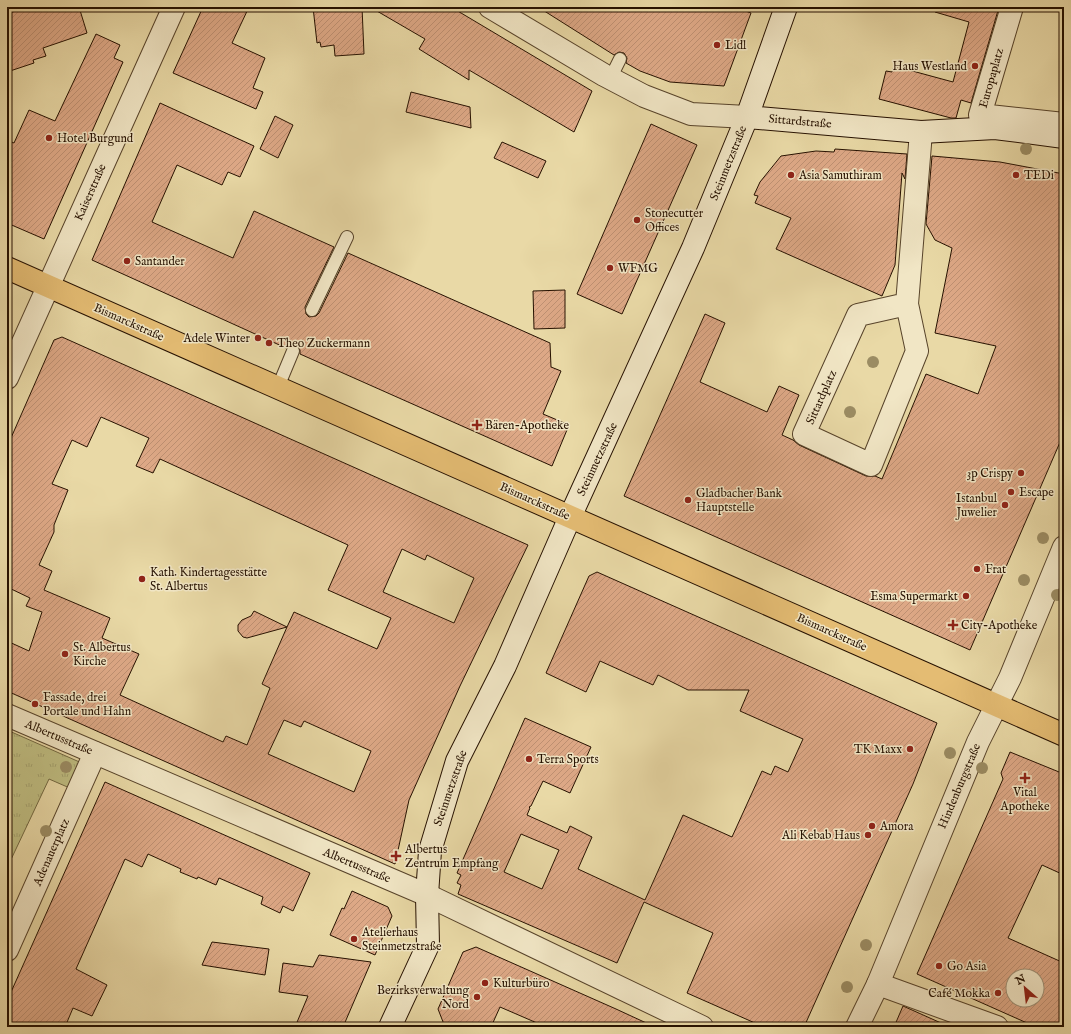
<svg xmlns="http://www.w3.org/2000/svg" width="1071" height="1034" viewBox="0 0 1071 1034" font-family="'IM FELL English',serif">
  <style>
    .park { fill: url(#park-tufts); stroke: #726740 }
    .building { fill: url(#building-hatch); stroke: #261100; fill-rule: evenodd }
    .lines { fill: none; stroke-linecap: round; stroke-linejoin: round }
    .lane-casing { stroke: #57432a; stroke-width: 14 }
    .street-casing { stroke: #57432a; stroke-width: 24 }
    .secondary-casing { stroke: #261100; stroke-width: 24 }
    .primary-casing { stroke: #261100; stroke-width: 24 }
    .lane { stroke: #f1e6c5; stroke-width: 12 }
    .street { stroke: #f1e6c5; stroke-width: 22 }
    .secondary { stroke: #f1e6c5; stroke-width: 22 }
    .primary { stroke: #e4bc73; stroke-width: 22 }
    .tree { fill: #9b8c63 }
    .poi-dot { fill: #8f2418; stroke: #f1e6c5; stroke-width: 1.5 }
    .labels { text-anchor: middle; stroke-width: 3; stroke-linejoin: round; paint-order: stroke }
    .poi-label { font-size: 12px; fill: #261100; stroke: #f1e6c5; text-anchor: start }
    .street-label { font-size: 12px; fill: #261100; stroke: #f1e6c5 }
  </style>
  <defs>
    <pattern id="park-tufts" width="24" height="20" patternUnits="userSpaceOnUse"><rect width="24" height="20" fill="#bfbd81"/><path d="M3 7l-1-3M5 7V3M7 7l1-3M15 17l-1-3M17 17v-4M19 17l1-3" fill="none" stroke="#a4a16e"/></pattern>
    <pattern id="building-hatch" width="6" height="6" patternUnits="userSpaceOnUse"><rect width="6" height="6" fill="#dda886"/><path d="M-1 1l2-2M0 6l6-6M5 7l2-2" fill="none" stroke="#be9072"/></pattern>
  </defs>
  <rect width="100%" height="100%" fill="#e9d9a6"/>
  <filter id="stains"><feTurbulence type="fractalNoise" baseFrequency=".005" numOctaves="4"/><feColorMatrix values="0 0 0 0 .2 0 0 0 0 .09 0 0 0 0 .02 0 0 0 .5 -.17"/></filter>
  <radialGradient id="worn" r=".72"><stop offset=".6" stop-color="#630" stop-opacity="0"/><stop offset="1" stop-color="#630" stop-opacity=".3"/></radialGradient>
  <!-- park -->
  <path class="park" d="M7,730l77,34 -12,25 -23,-10 -42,89z"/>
  <!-- building -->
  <g class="building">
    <path d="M27,7h52l8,26 -44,15 3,8 -13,4 1,3 -27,9v-58z"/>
    <path d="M203,7h46l-17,36 33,15 -12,30 10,4 -7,17 -83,-36z"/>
    <path d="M313,7h49l2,47 -29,2 -1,-11 -13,2 -1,-5 -3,1z"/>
    <path d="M370,7h81l141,84 -18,41 -105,-62v10l-50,-31 6,-10z"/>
    <path d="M538,7h197l16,6 -27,73 -54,-4 -30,-11 -14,-8 1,-5 -3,-5 -5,-1 -5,3z"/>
    <path d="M935,7h64l-28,96 -10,-3 -5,18h-5l-72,-19 7,-28 6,1 2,-6 59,16 16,-60 -34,-10z"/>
    <path d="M96,34l24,11 -6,13 9,4 -79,177 -37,-16v-83l7,3 15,-33 26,11z"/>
    <path d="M411,92l59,15 1,21 -65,-16z"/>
    <path d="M160,103l94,43 -14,31 -12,-5 -6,13 -45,-20 -25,57 81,36 21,-47 80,36 -29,60 1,7 3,3 7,-1 3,-3 29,-60 202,90 1,24 10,4 -18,43 26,11 -17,41 -252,-112v-4l-4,-6h-4l-6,4 -194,-88z"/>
    <path d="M275,116l18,9 -15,33 -18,-9z"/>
    <path d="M651,124l46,21 -75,169 -45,-20z"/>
    <path d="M502,142l44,19 -8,17 -44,-20z"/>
    <path d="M835,149l72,5 -2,25 -3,-6 -7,92 -13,31 -106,-47 15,-31 -36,-15 3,-7 -4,-1 6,-13 21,-26 35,-5 18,1z"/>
    <path d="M932,156l68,6 64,12v259l-94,217 -346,-154 81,-182 20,9 -25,59 67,30 12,-26 20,9 -17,40 11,5 6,5 67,31h9l7,3 44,-105 52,20 18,-48 -61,-13 17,-85 -17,-8 -9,-16z"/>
    <path d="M565,290v38l-31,1 -1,-38z"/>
    <path d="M62,337l466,208 -68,141 -51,114 -14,64 -388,-173v-50l22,10 13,-39 -16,-6 4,-8 -23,-11v-140l47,-107zM101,417l48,21 -13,28 17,7 7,-14 188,86 -20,45 63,28 -14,31 -83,-37 -7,15 -33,-16 -3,5 -9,4 -4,5v6l5,6 4,1 40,-11 -25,57 8,4 -23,57 -21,-9 -3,6 -103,-47 19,-41 -37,-16 8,-20 -66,-28 8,-19 -13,-6 15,-33v-7l14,-35 -16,-6 20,-44 15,7zM402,549l23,11 2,-5 47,23 -20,45 -71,-31zM284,720l17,7 3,-6 67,30 -17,41 -86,-38z"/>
    <path d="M597,572l340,151 -24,61 -109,243h-40l-77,-34 26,-60 -69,-31 -27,61 -159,-69 3,-9 -4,-2 4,-8 -4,-2 68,-155 66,29 -21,46 -27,-12 -12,25 -2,1 1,1 -3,7 40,18 3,-7 22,11 -14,32 67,31 38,-85 49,22 30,-66 9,4 4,-9 13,6 15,-33 -63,-28 9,-21h-61l-30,-15 -5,10 -53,-24 -14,31 -40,-19 43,-97zM521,834l38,16 -17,39 -38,-17z"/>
    <path d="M1010,752l54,22v101l-22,-10 -34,73 56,25v64h-28l-119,-53 86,-195 -2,-6zM1013,976h24v24h-24z"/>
    <path d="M105,782l205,91 -17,38 -10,-5 -3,7 -19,-9 2,-7 -44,-19 -3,7 -18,-8 -1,2 -17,-7 1,-3 -33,-15 -6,13 -17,-8 -49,110 31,16 -15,31 -19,-8 -8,19h-58v-26z"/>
    <path d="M352,891l36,16 4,9 -17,39 -45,-20 12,-27 2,1z"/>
    <path d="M212,942l57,7 -4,26 -63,-10z"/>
    <path d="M476,947l140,62 39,18h-120l2,-4 -37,-16 -9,20h-46l-7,-18 25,-57z"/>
    <path d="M319,955l52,7 -28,65h-48l13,-31 -29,-4 4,-29 30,4z"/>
    <path d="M903,1006l47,21h-56z"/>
  </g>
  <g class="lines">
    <defs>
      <g id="lane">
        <path d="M610,79l10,-20"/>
        <path d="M312,310l35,-73"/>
        <path d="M278,387l15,-36"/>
      </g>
      <g id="street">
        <path d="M490,7l114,68 40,21 47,18 56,3"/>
        <path d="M1012,7l-32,108 84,9"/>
        <path d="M907,304l-49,11 -54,119 67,31 46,-114 -10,-47 14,-172"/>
        <path d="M7,378l167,-371"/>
        <path d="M7,715l420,180 275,132"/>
        <path d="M7,950l88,-197"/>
        <path d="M878,984l119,43"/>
        <path d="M857,1027l21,-43 100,-242 32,-64 54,-131"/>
      </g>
      <g id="secondary">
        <path d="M747,117l174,15 74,-4 69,9"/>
        <path d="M390,1027l38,-82 -1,-50 3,-44 27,-90 48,-95 65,-149 123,-269 54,-131 39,-110"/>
      </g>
      <path id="primary" d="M7,268l1057,467"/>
    </defs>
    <!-- lane casing -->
    <use href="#lane" class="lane-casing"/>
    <!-- street casing -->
    <use href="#street" class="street-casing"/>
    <!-- secondary casing -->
    <use href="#secondary" class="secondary-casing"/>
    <!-- primary casing -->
    <use href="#primary" class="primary-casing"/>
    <!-- lane -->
    <use href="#lane" class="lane"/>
    <!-- street -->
    <use href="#street" class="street"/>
    <!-- secondary -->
    <use href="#secondary" class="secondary"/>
    <!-- primary -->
    <use href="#primary" class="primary"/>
  </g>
  <!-- trees -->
  <g class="tree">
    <circle cx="1026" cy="149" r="6"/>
    <circle cx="873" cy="362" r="6"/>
    <circle cx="850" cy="412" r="6"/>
    <circle cx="1043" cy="538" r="6"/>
    <circle cx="1024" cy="580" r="6"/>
    <circle cx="1057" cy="595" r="6"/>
    <circle cx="950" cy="753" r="6"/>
    <circle cx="66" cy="767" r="6"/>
    <circle cx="982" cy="768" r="6"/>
    <circle cx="46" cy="831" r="6"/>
    <circle cx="866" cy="945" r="6"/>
    <circle cx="847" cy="987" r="6"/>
  </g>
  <!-- markers -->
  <g class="poi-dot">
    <circle cx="717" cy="45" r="4"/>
    <circle cx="975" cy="66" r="4"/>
    <circle cx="49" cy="138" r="4"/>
    <circle cx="791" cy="175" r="4"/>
    <circle cx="1016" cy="175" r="4"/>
    <circle cx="637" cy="220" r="4"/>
    <circle cx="127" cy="261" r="4"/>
    <circle cx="610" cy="268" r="4"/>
    <circle cx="258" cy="338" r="4"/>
    <circle cx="269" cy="343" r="4"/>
    <path d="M475 419h4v4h4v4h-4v4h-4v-4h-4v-4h4z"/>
    <circle cx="1021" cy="473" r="4"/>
    <circle cx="1011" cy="492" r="4"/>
    <circle cx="688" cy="500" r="4"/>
    <circle cx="1005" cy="505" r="4"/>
    <circle cx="977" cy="569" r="4"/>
    <circle cx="142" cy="579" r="4"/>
    <circle cx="966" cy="596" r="4"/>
    <path d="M951 619h4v4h4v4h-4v4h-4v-4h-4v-4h4z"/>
    <circle cx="65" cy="654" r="4"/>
    <circle cx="35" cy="704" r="4"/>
    <circle cx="910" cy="749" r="4"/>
    <circle cx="529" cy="759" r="4"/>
    <path d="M1023 772h4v4h4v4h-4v4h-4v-4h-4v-4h4z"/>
    <circle cx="872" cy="826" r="4"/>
    <circle cx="868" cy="835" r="4"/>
    <path d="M394 850h4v4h4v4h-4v4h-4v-4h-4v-4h4z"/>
    <circle cx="354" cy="939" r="4"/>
    <circle cx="939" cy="966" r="4"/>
    <circle cx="485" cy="983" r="4"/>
    <circle cx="998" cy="993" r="4"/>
    <circle cx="477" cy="997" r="4"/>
  </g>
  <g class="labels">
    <!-- poi labels -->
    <g class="poi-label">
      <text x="725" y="49">Lidl</text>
      <text x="967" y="70" text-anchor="end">Haus Westland</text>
      <text x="57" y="142">Hotel Burgund</text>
      <text x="799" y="179">Asia Samuthiram</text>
      <text x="1024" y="179">TEDi</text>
      <text x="645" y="217">Stonecutter<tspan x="645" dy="14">Offices</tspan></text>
      <text x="135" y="265">Santander</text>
      <text x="618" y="272">WFMG</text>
      <text x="250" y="342" text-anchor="end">Adele Winter</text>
      <text x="277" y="347">Theo Zuckermann</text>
      <text x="485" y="429">Bären-Apotheke</text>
      <text x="1013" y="477" text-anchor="end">3p Crispy</text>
      <text x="1019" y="496">Escape</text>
      <text x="696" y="497">Gladbacher Bank<tspan x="696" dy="14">Hauptstelle</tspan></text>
      <text x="997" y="502" text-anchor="end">Istanbul<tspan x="997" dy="14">Juwelier</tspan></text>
      <text x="985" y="573">Frat</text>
      <text x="150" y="576">Kath. Kindertagesstätte<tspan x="150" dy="14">St. Albertus</tspan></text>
      <text x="958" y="600" text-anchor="end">Esma Supermarkt</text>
      <text x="961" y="629">City-Apotheke</text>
      <text x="73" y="651">St. Albertus<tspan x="73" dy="14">Kirche</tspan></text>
      <text x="43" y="701">Fassade, drei<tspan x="43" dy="14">Portale und Hahn</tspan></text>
      <text x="902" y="753" text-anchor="end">TK Maxx</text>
      <text x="537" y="763">Terra Sports</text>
      <text x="1025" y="796" text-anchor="middle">Vital<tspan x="1025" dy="14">Apotheke</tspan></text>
      <text x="880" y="830">Amora</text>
      <text x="860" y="839" text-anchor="end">Ali Kebab Haus</text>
      <text x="405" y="853">Albertus<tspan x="405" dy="14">Zentrum Empfang</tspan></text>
      <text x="362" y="936">Atelierhaus<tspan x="362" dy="14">Steinmetzstraße</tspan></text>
      <text x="947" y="970">Go Asia</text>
      <text x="493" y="987">Kulturbüro</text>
      <text x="469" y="994" text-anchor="end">Bezirksverwaltung<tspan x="469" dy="14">Nord</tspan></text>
      <text x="990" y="997" text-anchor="end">Café Mokka</text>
    </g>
    <!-- street labels -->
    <g class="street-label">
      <text transform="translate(991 78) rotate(-74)" y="4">Europaplatz</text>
      <text transform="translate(800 121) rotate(5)" y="4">Sittardstraße</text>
      <text transform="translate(728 163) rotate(-68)" y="4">Steinmetzstraße</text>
      <text transform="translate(90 192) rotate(-66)" y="4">Kaiserstraße</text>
      <text transform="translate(129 322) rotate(24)" y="4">Bismarckstraße</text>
      <text transform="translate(821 397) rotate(-66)" y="4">Sittardplatz</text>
      <text transform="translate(597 459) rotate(-65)" y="4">Steinmetzstraße</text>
      <text transform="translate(535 501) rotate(24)" y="4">Bismarckstraße</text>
      <text transform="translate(832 632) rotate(24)" y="4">Bismarckstraße</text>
      <text transform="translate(59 737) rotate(23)" y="4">Albertusstraße</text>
      <text transform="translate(959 786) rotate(-67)" y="4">Hindenburgstraße</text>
      <text transform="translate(450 788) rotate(-71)" y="4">Steinmetzstraße</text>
      <text transform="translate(51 852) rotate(-66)" y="4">Adenauerplatz</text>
      <text transform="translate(357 865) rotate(23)" y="4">Albertusstraße</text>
    </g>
  </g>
  <!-- margin -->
  <rect width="1071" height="1034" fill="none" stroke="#e9d9a6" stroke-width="24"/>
  <rect x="8" y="8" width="1055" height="1018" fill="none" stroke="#261100" stroke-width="2"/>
  <rect x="12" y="12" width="1047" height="1010" fill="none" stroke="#261100"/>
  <!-- north arrow -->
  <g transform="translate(1025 988) rotate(332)"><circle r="19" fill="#f1e6c5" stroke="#a09176"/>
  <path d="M0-3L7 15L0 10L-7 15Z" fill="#8f2418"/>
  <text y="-6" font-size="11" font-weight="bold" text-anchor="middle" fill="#261100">N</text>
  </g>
  <rect width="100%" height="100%" filter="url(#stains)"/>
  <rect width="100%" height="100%" fill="url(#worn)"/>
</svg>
